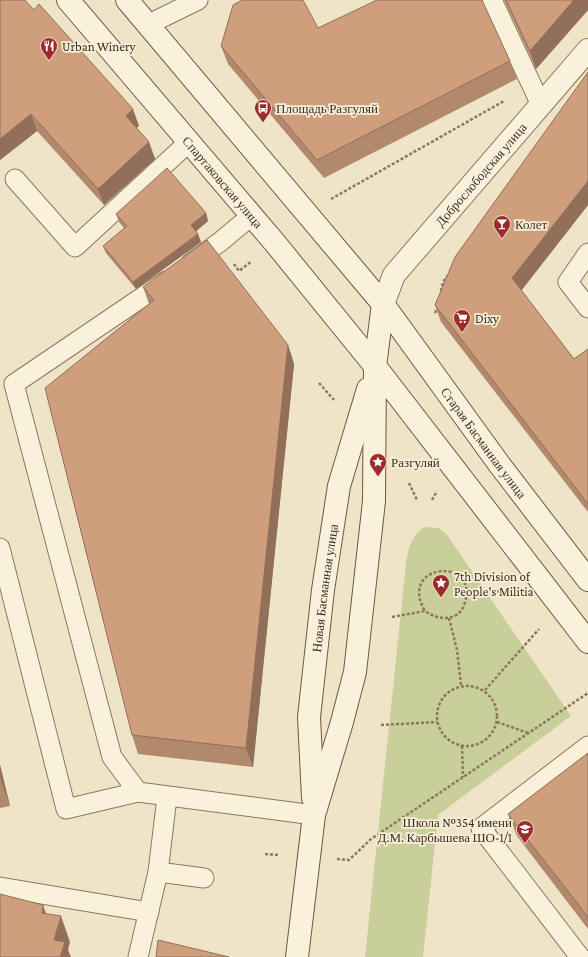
<svg xmlns="http://www.w3.org/2000/svg" width="588" height="957" viewBox="0 0 588 957" font-family="'Crimson Pro',serif">
  <style>
    .green { fill: #c9cf9b }
    .lines { fill: none; stroke-linecap: round; stroke-linejoin: round }
    .lane-casing { stroke: #8d765c; stroke-width: 21 }
    .street-casing { stroke: #8d765c; stroke-width: 24 }
    .secondary-casing { stroke: #6f573f; stroke-width: 24 }
    .path { stroke: #8d765c; stroke-width: 2.5; stroke-dasharray: 3 2; stroke-linecap: butt }
    .lane { stroke: #faf1dc; stroke-width: 19 }
    .street { stroke: #faf1dc; stroke-width: 22 }
    .secondary { stroke: #faf1dc; stroke-width: 22 }
    .wall { fill: #b2896c }
    .shaded-wall { fill: #916f58 }
    .building { fill: #cf9f7d; stroke: #916f58 }
    .labels { text-anchor: middle; stroke-width: 3.5; stroke-linejoin: round; paint-order: stroke }
    .poi-label { font-size: 13px; fill: #3d2e20; stroke: #f7eed8; text-anchor: start }
    .street-label { font-size: 13px; fill: #3d2e20; stroke: #f7eed8 }
  </style>
  <rect width="100%" height="100%" fill="#f0e4c8"/>
  <!-- green -->
  <path class="green" d="M425,527l14,1 8,7 124,181 -133,99 -15,142h-58l41,-394c3,-15 5,-28 19,-36z"/>
  <g class="lines">
    <defs>
      <g id="lane">
        <path d="M492,0l49,105"/>
        <path d="M147,25l51,-25"/>
        <path d="M15,179l60,68 114,-105"/>
        <path d="M588,253l-20,29 20,26"/>
        <path d="M191,263l29,-21 31,-26"/>
        <path d="M166,281l-152,103 98,373 26,35 176,23"/>
        <path d="M0,548l66,261 72,-17"/>
        <path d="M158,872l46,6"/>
        <path d="M0,887l149,25"/>
        <path d="M138,957l20,-85 9,-75"/>
        <path d="M580,957l-99,-129 107,-82"/>
      </g>
      <g id="street">
        <path id="s1" d="M383,304l11,-29 194,-225"/>
      </g>
      <g id="secondary">
        <path id="s2" d="M68,0l207,243 100,123 213,276"/>
        <path id="s3" d="M127,0l256,304 116,160 89,116"/>
        <path id="s4" d="M313,798l-4,-81 14,-127 16,-104 29,-97"/>
        <path d="M297,957l17,-142 28,-93 13,-50 19,-171 1,-135 8,-62"/>
      </g>
    </defs>
    <!-- lane casing -->
    <use href="#lane" class="lane-casing"/>
    <!-- street casing -->
    <use href="#street" class="street-casing"/>
    <!-- secondary casing -->
    <use href="#secondary" class="secondary-casing"/>
    <!-- path -->
    <g class="path">
      <path d="M331,199l173,-98"/>
      <path d="M234,264l5,7 13,-10"/>
      <path d="M441,291l2,-9 4,-6"/>
      <path d="M435,313l2,-5"/>
      <path d="M319,383l15,17"/>
      <path d="M409,483l8,17"/>
      <path d="M432,500l5,-9"/>
      <path d="M467,595l42,-5"/>
      <path d="M392,617l33,-6c14,10 35,11 40,-9 14,-46 -68,-39 -40,9"/>
      <path d="M449,618l8,32 4,35"/>
      <circle cx="467" cy="716" r="30"/>
      <path d="M485,690l54,-61"/>
      <path d="M497,722l31,11"/>
      <path d="M381,725l56,-3"/>
      <path d="M462,746l1,31"/>
      <path d="M265,854l13,1"/>
      <path d="M337,859l12,1 22,-21 217,-146"/>
    </g>
    <!-- lane -->
    <use href="#lane" class="lane"/>
    <!-- street -->
    <use href="#street" class="street"/>
    <!-- secondary -->
    <use href="#secondary" class="secondary"/>
  </g>
  <!-- wall -->
  <g class="wall">
    <path d="M0,0l139,126 -3,2 13,14 6,17 -51,46 -67,-74 -37,29z"/>
    <path d="M504,0h84v10l-52,59z"/>
    <path d="M318,28l192,33 7,18 -193,99 -96,-114 -7,-18z"/>
    <path d="M588,72v133l-67,85 53,69 14,-10v163l-147,-190 -6,-17z"/>
    <path d="M206,213l2,8 -12,10 5,11 -65,47 -30,-36 -3,-7 21,-18 -5,-6 -3,-8z"/>
    <path d="M143,287l145,58 6,19 -41,403 -115,-13 -6,-19 17,-431z"/>
    <path d="M588,753v176l-71,-93 -9,-22z"/>
    <path d="M0,765l10,41 -10,2z"/>
  </g>
  <!-- shaded-wall -->
  <g class="shaded-wall">
    <path d="M574,0h14v10l-52,59 -6,-18z"/>
    <path d="M133,109l6,17 -7,6 -6,-16z"/>
    <path d="M31,114l6,17 -37,29v-21z"/>
    <path d="M149,142l6,17 -51,46 -6,-16z"/>
    <path d="M588,181v24l-70,90 -6,-17z"/>
    <path d="M206,213l2,8 -14,12 -3,-8z"/>
    <path d="M198,234l3,8 -65,47 -3,-7z"/>
    <path d="M288,345l6,19 -41,403 -7,-19z"/>
    <path d="M0,765l10,41 -9,-26 -1,-4z"/>
    <path d="M43,905l9,26 -10,-18z"/>
    <path d="M61,916l9,26 -2,8 3,7h-11l-6,-17z"/>
  </g>
  <!-- building -->
  <g class="building">
    <path d="M0,0h25l9,10 5,-6 94,105 -7,7 23,26 -51,47 -67,-75 -31,25z"/>
    <path d="M242,0h61l15,28 59,-28h105l28,61 -193,99 -96,-114 12,-41z"/>
    <path d="M506,0h68l-44,51z"/>
    <path d="M588,72v109l-76,97 62,81 14,-10v155l-153,-199 20,-48z"/>
    <path d="M167,168l39,45 -15,12 7,9 -65,48 -30,-36 24,-20 -11,-12z"/>
    <path d="M207,240l81,105 -42,403 -114,-13 -87,-347 109,-88 -11,-13z"/>
    <path d="M588,753v164l-80,-103z"/>
    <path d="M0,894l43,11 -1,8 19,3 -7,24 11,2 -5,15h-60z"/>
    <path d="M158,940l71,17h-73z"/>
  </g>
  <!-- icons -->
  <defs>
    <symbol id="restaurant-pin" viewBox="-11 -11 22 30"><path d="M0 17L-7.5 6A9.5 9.5 0 1 1 7.5 6Z" fill="#9e2a2b" stroke="#f7eed8"/><path d="M-5-6h1v4h1v-4h1v4h1v-4h1v5L-1.5 .5V6h-2V.5L-5-1ZM5-6V6H3V1.5H1.5Q1.5-4 5-6Z" fill="#fff"/></symbol>
    <symbol id="bus-pin" viewBox="-11 -11 22 30"><path d="M0 17L-7.5 6A9.5 9.5 0 1 1 7.5 6Z" fill="#9e2a2b" stroke="#f7eed8"/><path d="M-5-6H5V4H4V6H2V4H-2V6H-4V4H-5ZM-3.5-4V0h7V-4ZM-3.5 1.2v1.5H-2V1.2ZM2 1.2v1.5H3.5V1.2Z" fill="#fff"/></symbol>
    <symbol id="bar-pin" viewBox="-11 -11 22 30"><path d="M0 17L-7.5 6A9.5 9.5 0 1 1 7.5 6Z" fill="#9e2a2b" stroke="#f7eed8"/><path d="M-6-5H6L.8 .8V4.5H3.5V6h-7V4.5H-.8V.8Z" fill="#fff"/></symbol>
    <symbol id="supermarket-pin" viewBox="-11 -11 22 30"><path d="M0 17L-7.5 6A9.5 9.5 0 1 1 7.5 6Z" fill="#9e2a2b" stroke="#f7eed8"/><path d="M-6-5.5h2.5l.6 2H6L4.5 2H-2.5L-4.4-4H-6ZM-1.5 3.2a1.3 1.3 0 1 0 .1 0ZM3 3.2a1.3 1.3 0 1 0 .1 0Z" fill="#fff"/></symbol>
    <symbol id="sight-pin" viewBox="-11 -11 22 30"><path d="M0 17L-7.5 6A9.5 9.5 0 1 1 7.5 6Z" fill="#9e2a2b" stroke="#f7eed8"/><path d="M0-6L1.8-2.2L6-1.7L2.9 1.2L3.7 5.4L0 3.3L-3.7 5.4L-2.9 1.2L-6-1.7L-1.8-2.2Z" fill="#fff"/></symbol>
    <symbol id="school-pin" viewBox="-11 -11 22 30"><path d="M0 17L-7.5 6A9.5 9.5 0 1 1 7.5 6Z" fill="#9e2a2b" stroke="#f7eed8"/><path d="M0-5L7-2L0 1L-7-2ZM-4 1L0 2.5L4 1V4Q0 6-4 4Z" fill="#fff"/></symbol>
  </defs>
  <g fill-rule="evenodd">
    <use href="#restaurant-pin" x="39" y="36" width="20" height="27"/>
    <use href="#bus-pin" x="253" y="98" width="20" height="27"/>
    <use href="#bar-pin" x="492" y="214" width="20" height="27"/>
    <use href="#supermarket-pin" x="452" y="308" width="20" height="27"/>
    <use href="#sight-pin" x="368" y="452" width="20" height="27"/>
    <use href="#sight-pin" x="431" y="573" width="20" height="27"/>
    <use href="#school-pin" x="515" y="819" width="20" height="27"/>
  </g>
  <g class="labels">
    <!-- poi labels -->
    <g class="poi-label">
      <text x="62" y="51">Urban Winery</text>
      <text x="276" y="113">Площадь Разгуляй</text>
      <text x="515" y="229">Колет</text>
      <text x="475" y="323">Dixy</text>
      <text x="391" y="467">Разгуляй</text>
      <text x="454" y="581">7th Division of<tspan x="454" dy="15">People's Militia</tspan></text>
      <text x="512" y="827" text-anchor="end">Школа №354 имени<tspan x="512" dy="15">Д.М. Карбышева ШО-1/1</tspan></text>
    </g>
    <!-- street labels -->
    <g class="street-label">
      <text dy="5" stroke="none"><textPath href="#s1" startOffset="164">Доброслободская улица</textPath></text>
      <text dy="5" stroke="none"><textPath href="#s2" startOffset="239">Спартаковская улица</textPath></text>
      <text dy="5" stroke="none"><textPath href="#s3" startOffset="569">Старая Басманная улица</textPath></text>
      <text dy="5" stroke="none"><textPath href="#s4" startOffset="211">Новая Басманная улица</textPath></text>
    </g>
  </g>
</svg>
